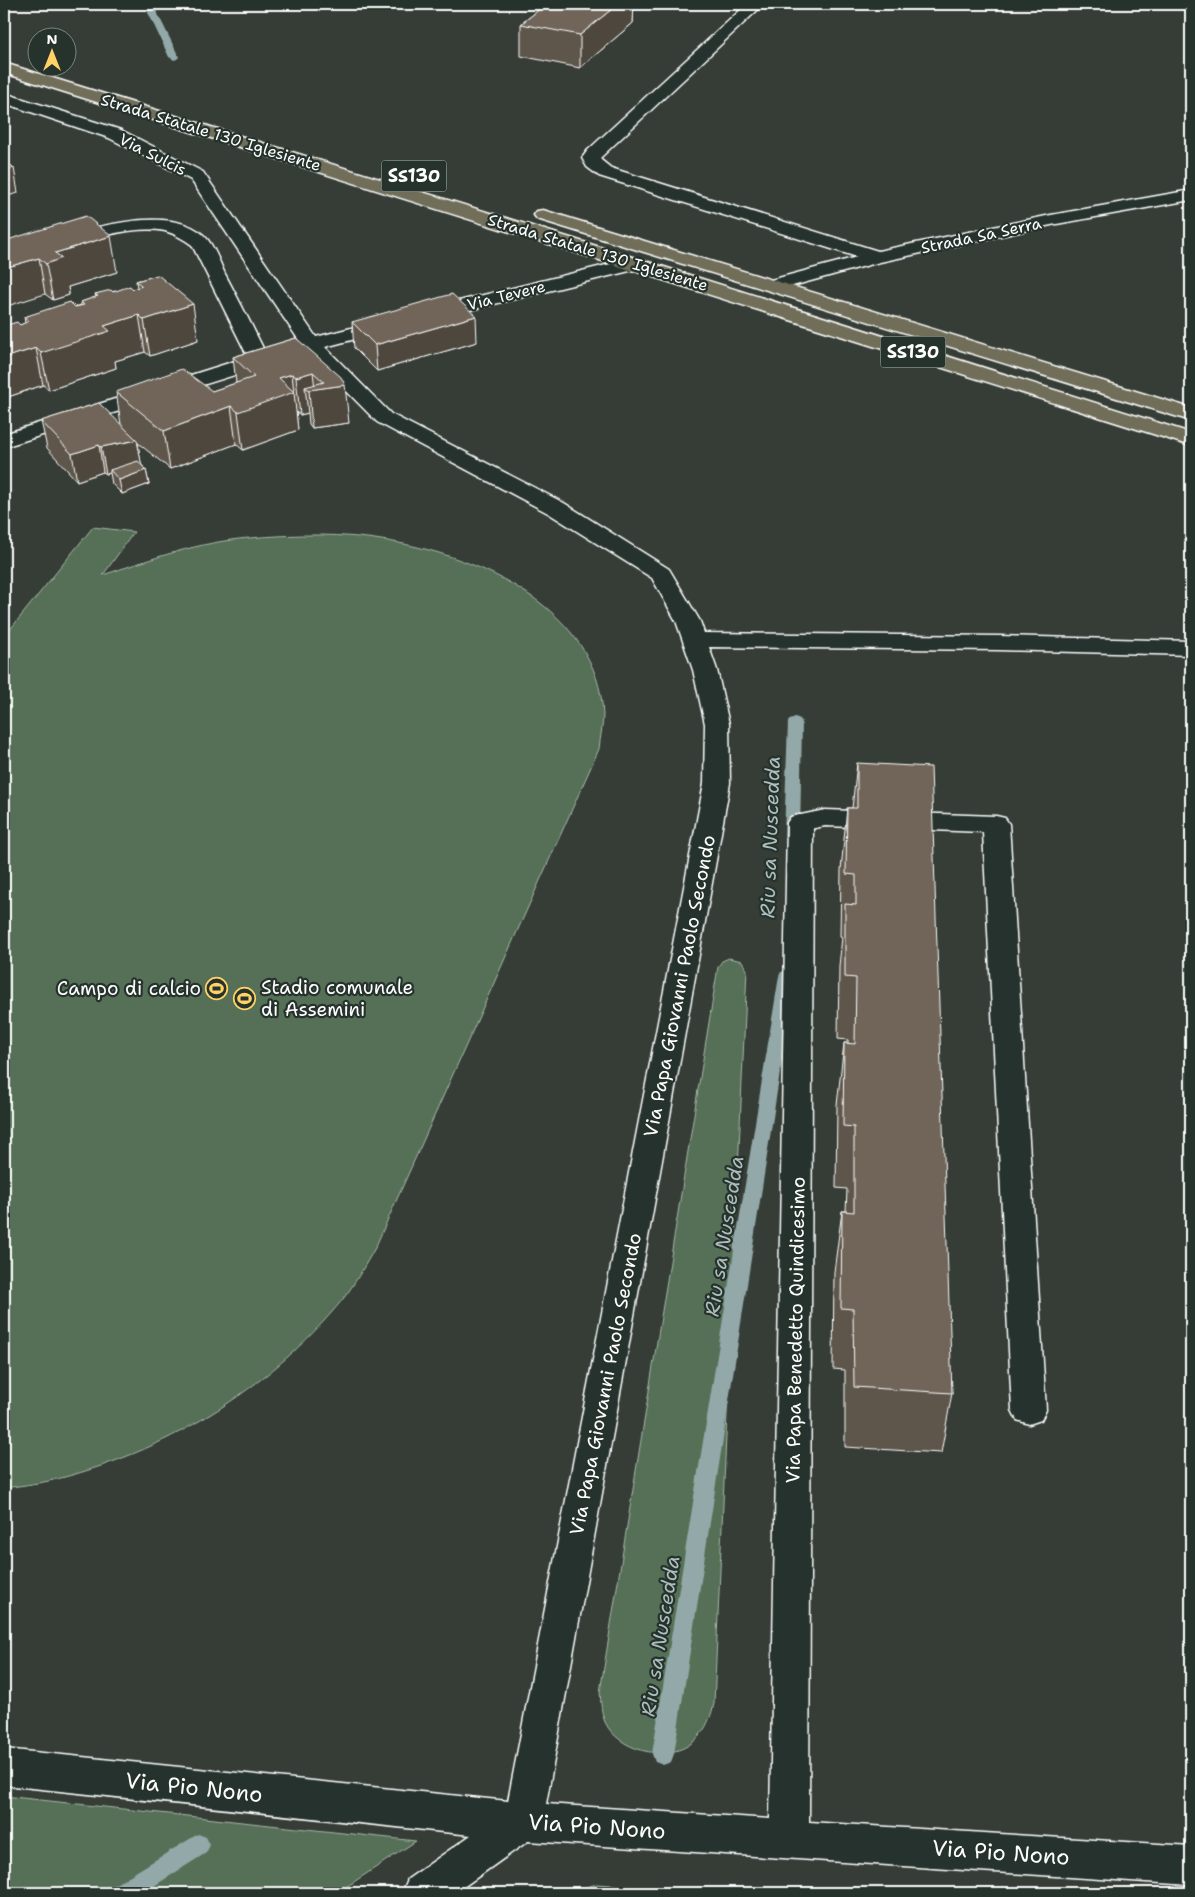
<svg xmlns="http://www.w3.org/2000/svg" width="1195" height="1897" viewBox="0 0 1195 1897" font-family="'Shantell Sans',sans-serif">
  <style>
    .green { fill: #547057; stroke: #aab8ab }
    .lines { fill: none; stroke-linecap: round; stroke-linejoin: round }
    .stream { fill: #93a9a9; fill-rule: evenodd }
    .lane-casing { stroke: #fff; stroke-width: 3 }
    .street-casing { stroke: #fff; stroke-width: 3 }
    .primary-casing { stroke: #fff; stroke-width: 3 }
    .lane { fill: #26332d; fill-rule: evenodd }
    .street { fill: #26332d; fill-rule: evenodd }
    .primary { fill: #706e59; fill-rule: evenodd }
    .wall { fill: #5f574c; stroke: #fff }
    .shaded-wall { fill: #4e473e; stroke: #fff }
    .building { fill: #6f6558; stroke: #fff }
    .labels { text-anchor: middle; stroke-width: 4.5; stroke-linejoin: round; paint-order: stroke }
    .far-street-label { font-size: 16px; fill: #fff; stroke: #26332d }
    .shield { fill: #26332d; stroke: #bec2c0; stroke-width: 1 }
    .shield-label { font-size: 18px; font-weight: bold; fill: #fff }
    .street-label { font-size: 19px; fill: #fff; stroke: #26332d }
    .poi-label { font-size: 19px; fill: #fff; stroke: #26332d; text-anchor: start }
    .water-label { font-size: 20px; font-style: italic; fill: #aebebf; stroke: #26332d }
    .near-street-label { font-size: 22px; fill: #fff; stroke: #26332d }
  </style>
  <rect width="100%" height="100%" fill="#353d36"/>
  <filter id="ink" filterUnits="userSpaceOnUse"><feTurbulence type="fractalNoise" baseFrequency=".02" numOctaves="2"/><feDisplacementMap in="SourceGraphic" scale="10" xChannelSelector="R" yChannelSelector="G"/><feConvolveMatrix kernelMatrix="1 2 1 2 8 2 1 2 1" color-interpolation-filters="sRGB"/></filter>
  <g filter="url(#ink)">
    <!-- green -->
    <g class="green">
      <path d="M93,527l41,5 -31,43c48,-16 96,-33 146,-37 46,-4 94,-5 139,3 90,15 211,68 215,174 0,11 -3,23 -4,34l-224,499c-10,17 -20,36 -32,51 -74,91 -180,155 -294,182 -15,3 -30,5 -45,7v-851z"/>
      <path d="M729,958l13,3 5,9 -33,734c-4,16 -10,31 -25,41 -26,17 -71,5 -84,-23 -4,-9 -4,-20 -5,-30l118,-725 4,-6z"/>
      <path d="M4,1796l412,45 -79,52h-322l-11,-10z"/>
      <path d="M597,1884l129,9h-162z"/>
    </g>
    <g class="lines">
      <!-- stream -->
      <g class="stream">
        <path d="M144,4h9l26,53 -2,2 -3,1 -5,-3z"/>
        <path d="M795,717l5,2 2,3 -2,115 -3,4h-10l-3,-4 4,-115 2,-3z"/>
        <path d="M787,970l6,2 2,4 -121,778 -3,8 -8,3 -8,-3 -3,-8 127,-778 2,-4z"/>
        <path d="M198,1834l8,3 4,8 -4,8 -63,40h-33l4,-8z"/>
      </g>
      <defs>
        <path id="lane" d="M825,810l171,6 9,2 4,6 37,586 -5,10 -12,4 -12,-4 -5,-10 -29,-578 -158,-6 -25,5 -9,-2 -4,-6 4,-6z"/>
        <g id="street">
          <path d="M747,4h17l-164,154 1,2 10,8 267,83 173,-36 140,-25v10l-140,25 -171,37 -106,29 -7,-2 -2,-4 2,-4 90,-24 -258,-81 -12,-9 -5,-9 6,-8z"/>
          <path d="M4,93l117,37 82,42 113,165 74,-19 7,2 3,4 -3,4 -72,19 66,67 173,89 105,66 31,52 4,12 295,3 192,5v14l-192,-5 -290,-3 8,23 12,54 1,59 -184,1021 224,15 17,-996 4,-6 9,-2 9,2 4,6 -4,999 382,24v39l-663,-44 -73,52h-53l6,-14 63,-44 -467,-50v-36l504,52 196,-1018 1,-59 -12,-54 -17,-49 -24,-43 -104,-65 -171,-91 -69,-70 -304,95v-13l244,-77 -56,-112c-8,-6 -17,-11 -27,-14 -46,-9 -115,24 -161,36v-12c46,-14 167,-62 204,-15 7,9 12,23 17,34 14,26 27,52 40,78l35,-10 -109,-162 -82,-42 -105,-35z"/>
          <path d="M635,258l7,2 2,4 -2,4 -213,52 -7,-2 -3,-4 3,-4z"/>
        </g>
        <g id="primary">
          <path d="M4,63l638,197 549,173v13l-1187,-373z"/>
          <path d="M543,210l648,198v13l-654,-202 -3,-4 3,-4z"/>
        </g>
      </defs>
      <!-- lane casing -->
      <use href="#lane" class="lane-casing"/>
      <!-- street casing -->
      <use href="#street" class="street-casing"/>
      <!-- primary casing -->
      <use href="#primary" class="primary-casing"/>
      <!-- lane -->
      <use href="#lane" class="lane"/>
      <!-- street -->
      <use href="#street" class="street"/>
      <!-- primary -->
      <use href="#primary" class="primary"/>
    </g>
    <!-- wall -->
    <g class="wall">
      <path d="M546,4h88l-1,19 -53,45 -59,-12v-32z"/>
      <path d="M776,4h24l-6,5 -18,-3z"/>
      <path d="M4,241l113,31 -49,15 1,8 -16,5 -8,-6z"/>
      <path d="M158,275l40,65 -48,16 -5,-4 -30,9 1,7 -67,22 -6,-5 -35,12 1,6 -5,2v-79l16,-1 5,-2 -1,-6 51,-10 6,-2v-3l15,-5 -1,-3 42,-6 -1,-7z"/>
      <path d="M352,322l125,20 -100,29 -23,-23z"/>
      <path d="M296,338l53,85 -37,5 -3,-4 -1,-11 -8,2 -4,-3 2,18 -55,20 -7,-6 -66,25 -32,-26 3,21 5,6 3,14 -27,10 -10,-10 -2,-11 -4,1 -3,-2 -26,9 -30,-33 -6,-27 80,3 -5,-32 96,-1 24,-8 -3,-26z"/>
      <path d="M857,763l95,630 -11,60 -96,-6v-77l-12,-1 1,-97 8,-61h4l1,-22 -11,-1 1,-83 7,-62h4v-3l-10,-1 1,-73 3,-29 -2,-1 1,-66 6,-62h5z"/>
    </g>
    <!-- shaded-wall -->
    <g class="shaded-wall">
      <path d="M618,4h16l-1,19 -53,45v-33z"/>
      <path d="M795,4h5l-6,5z"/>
      <path d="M14,168l4,25 -14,4v-26z"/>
      <path d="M111,236l6,36 -49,15 1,8 -16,5 -7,-36 9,-11z"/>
      <path d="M39,258l6,36 -41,13v-39z"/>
      <path d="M193,304l5,36 -48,16 -6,-36z"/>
      <path d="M139,315l6,37 -30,9 1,7 -67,22 -8,-37 63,-27z"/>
      <path d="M476,316l1,26 -100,29 -2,-26z"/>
      <path d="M36,348l7,37 -35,12 1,6 -5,2v-47z"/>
      <path d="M313,372l2,17 30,-4 4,38 -37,5 -3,-38 -4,-3 3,26 -8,2 -4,-38z"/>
      <path d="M292,374l6,56 -55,20 -5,-38 41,-34z"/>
      <path d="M231,406l5,38 -66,25 -6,-38z"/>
      <path d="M137,440l5,27 -32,3v3l-4,1 -5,-27z"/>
      <path d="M99,445l4,27 -26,9 -5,-27z"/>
      <path d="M146,470l3,14 -27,10 -3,-14z"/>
    </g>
    <!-- building -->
    <g class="building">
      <path d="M546,4h72l-38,31 -59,-11z"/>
      <path d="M4,159l10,9 -10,3z"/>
      <path d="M86,216l25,20 -56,17 7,5 -16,6 -7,-6 -35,10v-27z"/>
      <path d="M158,275l35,29 -49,16 -5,-5 -35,11 6,5 -69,22 -5,-5 -32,10v-32l13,-4 3,3 9,-4 -5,-4 46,-15 5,5 9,-2 -3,-3 17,-6 -3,-2 16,-4 2,2 17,-6 3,3 9,-3 -6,-5z"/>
      <path d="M452,294l24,22 -101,29 -23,-23z"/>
      <path d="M296,338l45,39 4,8 -36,5 -4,-3 19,-5 -11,-10 -17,5 -4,-3 -13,4 15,14 -56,20 -7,-6 -67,25 -48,-39 66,-23 30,22 42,-14 -21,-20z"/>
      <path d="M99,403l38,37 -36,7 -2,-2 -27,9 -31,-33z"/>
      <path d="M138,461l8,9 -27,10 -9,-10z"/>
      <path d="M857,763l74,4 21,626 -98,-6 -1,-78 -12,-1 1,-97 12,1v-85l-11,-1 1,-83 11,1 1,-66 -11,-1v-73l11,1v-30l-10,-1 1,-66h10z"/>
    </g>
  </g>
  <!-- icons -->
  <defs>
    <symbol id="stadium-ring" viewBox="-11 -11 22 22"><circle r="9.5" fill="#26332d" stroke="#ffd166" stroke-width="1.5"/><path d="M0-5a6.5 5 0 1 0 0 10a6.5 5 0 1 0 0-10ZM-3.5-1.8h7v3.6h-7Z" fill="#ffd166"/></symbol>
  </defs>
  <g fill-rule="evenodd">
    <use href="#stadium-ring" x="204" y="976" width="25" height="25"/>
    <use href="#stadium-ring" x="232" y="986" width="25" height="25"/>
  </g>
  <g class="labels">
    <!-- far-street labels -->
    <g class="far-street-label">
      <text transform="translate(211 132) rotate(17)" y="6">Strada Statale 130 Iglesiente</text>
      <text transform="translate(153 154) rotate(27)" y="6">Via Sulcis</text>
      <text transform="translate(981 235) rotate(-12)" y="6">Strada Sa Serra</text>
      <text transform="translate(598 252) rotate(17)" y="6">Strada Statale 130 Iglesiente</text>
      <text transform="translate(506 295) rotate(-14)" y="6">Via Tevere</text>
    </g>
    <!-- shield labels -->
    <g class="shield">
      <rect x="381.5" y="160.5" width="65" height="31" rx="4"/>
      <rect x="880.5" y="336.5" width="65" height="31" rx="4"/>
    </g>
    <g class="shield-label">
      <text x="414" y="182">SS130</text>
      <text x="913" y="358">SS130</text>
    </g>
    <!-- street labels -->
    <g class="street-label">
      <text transform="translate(679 986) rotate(-79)" y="7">Via Papa Giovanni Paolo Secondo</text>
      <text transform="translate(795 1330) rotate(-89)" y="7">Via Papa Benedetto Quindicesimo</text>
      <text transform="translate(605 1384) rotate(-79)" y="7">Via Papa Giovanni Paolo Secondo</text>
    </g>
    <!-- poi labels -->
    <g class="poi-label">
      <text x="261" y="994">Stadio comunale<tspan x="261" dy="22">di Assemini</tspan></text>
      <text x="201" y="995" text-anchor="end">Campo di calcio</text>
    </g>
    <!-- water labels -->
    <g class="water-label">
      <text transform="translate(770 837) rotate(-88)" y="7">Riu sa Nuscedda</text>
      <text transform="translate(724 1236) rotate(-81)" y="7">Riu sa Nuscedda</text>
      <text transform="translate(660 1636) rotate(-81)" y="7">Riu sa Nuscedda</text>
    </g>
    <!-- near-street labels -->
    <g class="near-street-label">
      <text transform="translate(194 1787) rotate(6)" y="8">Via Pio Nono</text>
      <text transform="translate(597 1826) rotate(4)" y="8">Via Pio Nono</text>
      <text transform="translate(1001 1852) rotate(4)" y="8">Via Pio Nono</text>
    </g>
  </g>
  <!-- margin -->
  <rect width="1195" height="1897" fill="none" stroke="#26332d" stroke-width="20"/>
  <rect x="10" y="10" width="1175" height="1877" fill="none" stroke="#fff" stroke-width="2" filter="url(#ink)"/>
  <!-- north arrow -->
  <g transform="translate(52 52)"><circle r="24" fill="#26332d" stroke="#7d8581"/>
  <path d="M0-4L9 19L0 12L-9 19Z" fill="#ffd166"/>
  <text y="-8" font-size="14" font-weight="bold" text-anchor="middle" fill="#ffffff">N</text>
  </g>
</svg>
